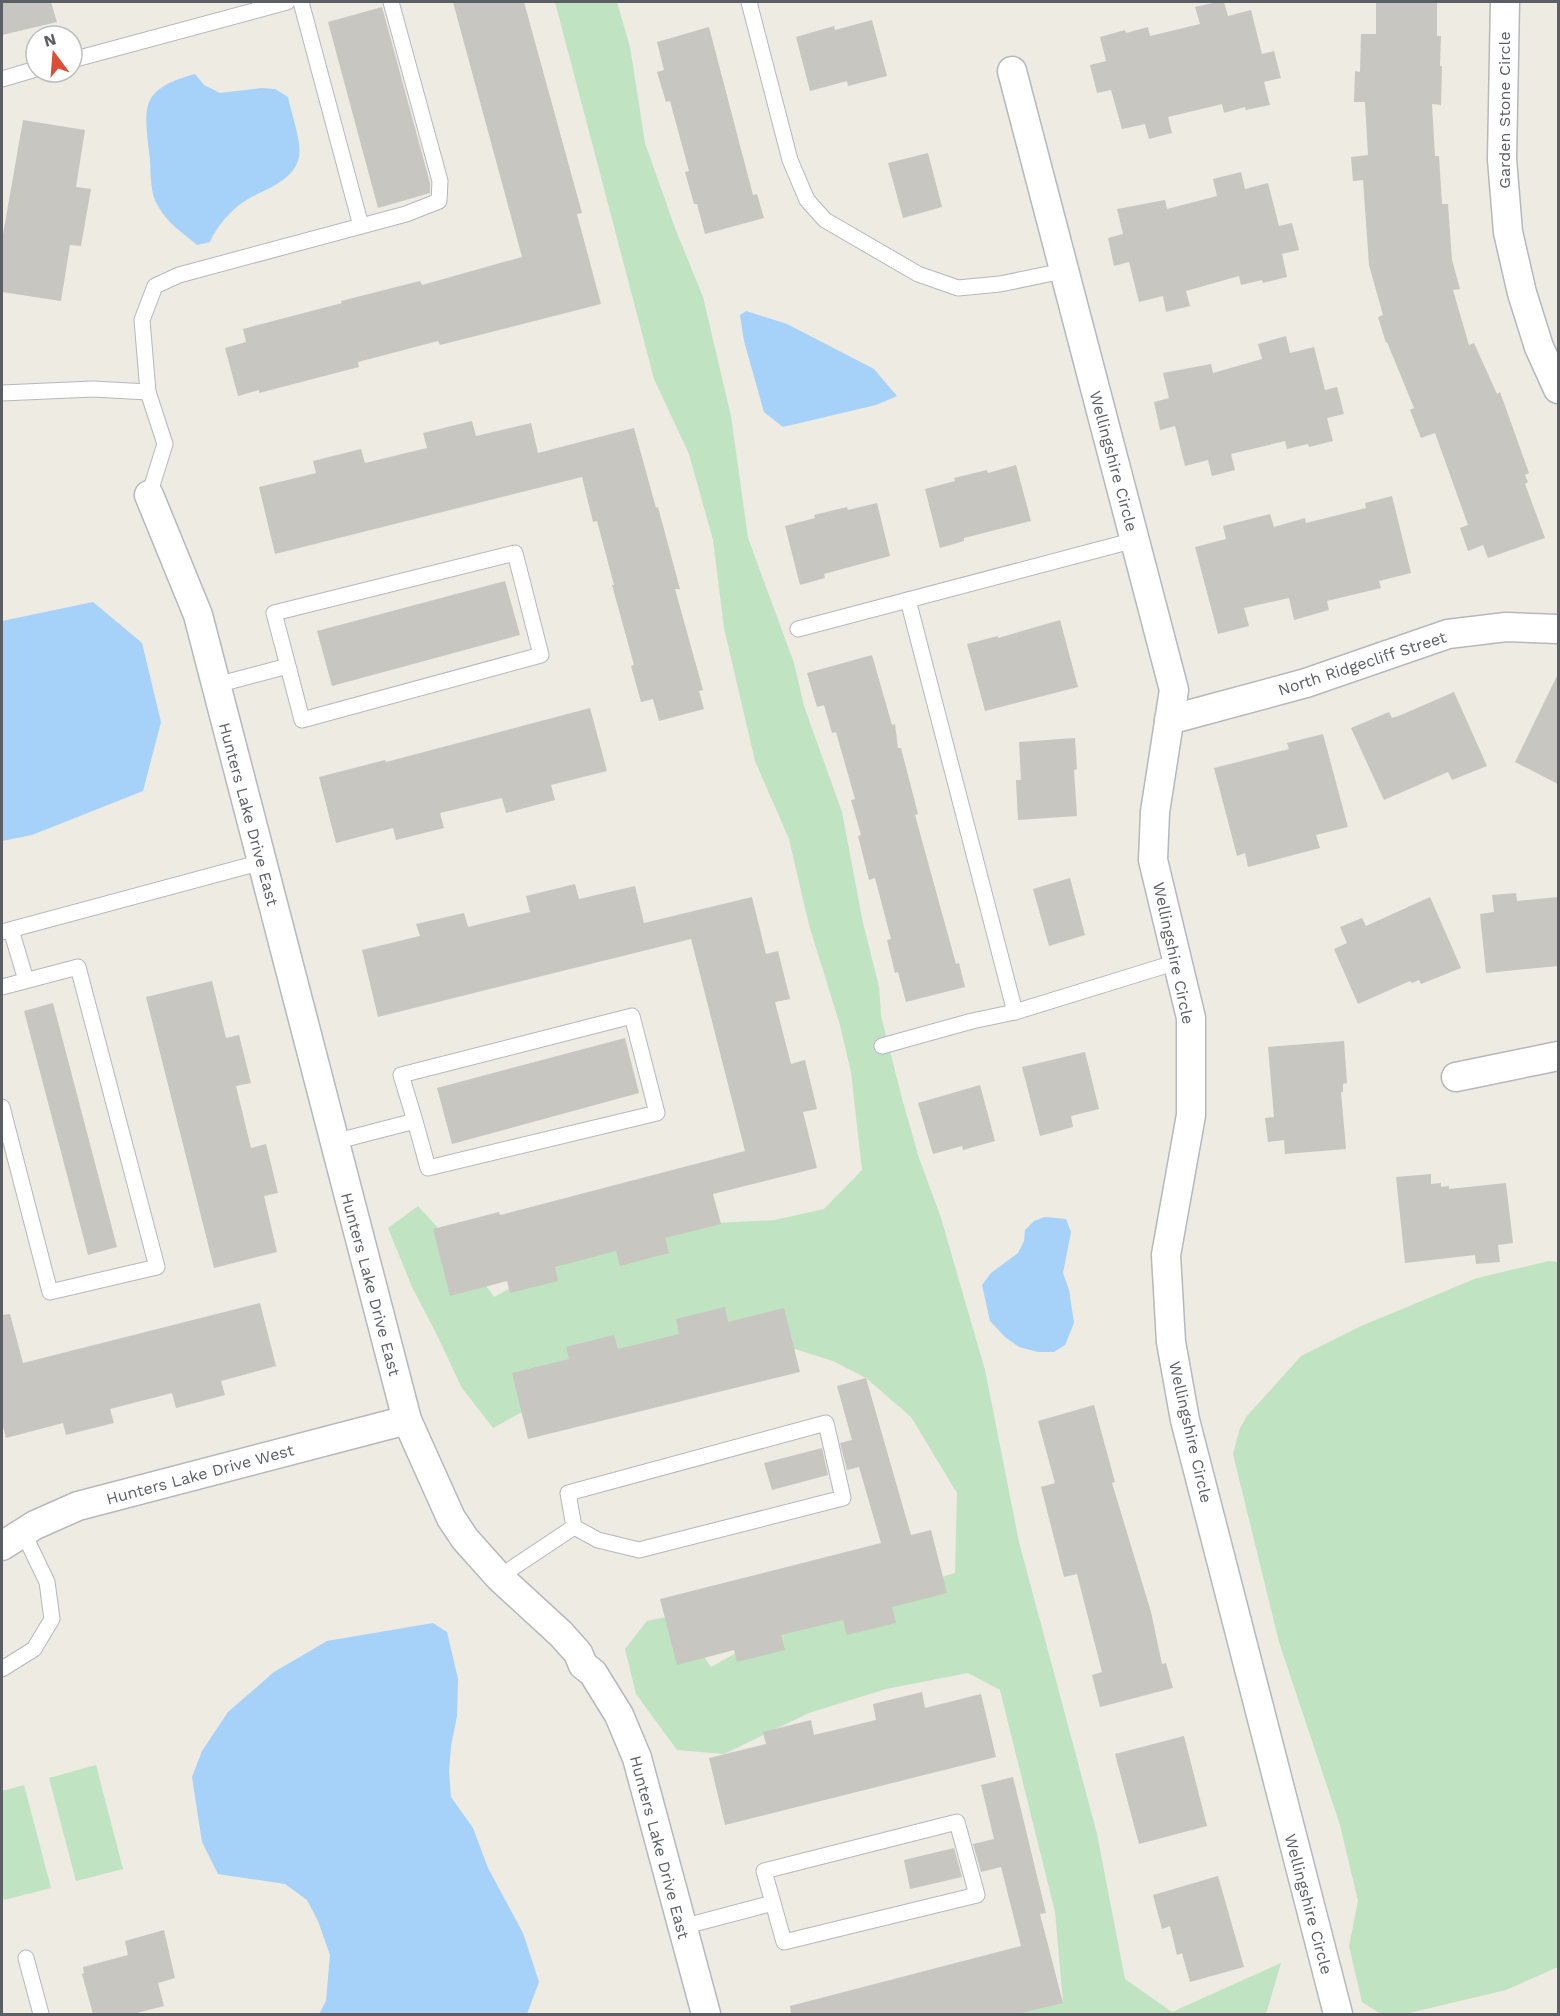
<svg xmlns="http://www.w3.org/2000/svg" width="1560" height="2016" viewBox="0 0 1560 2016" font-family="'Work Sans',sans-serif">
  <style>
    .green { fill: #c0e3c2 }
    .water { fill: #a6d1f9 }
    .building { fill: #c8c6c0 }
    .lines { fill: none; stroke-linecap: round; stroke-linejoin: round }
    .lane-casing { stroke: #b5b8bc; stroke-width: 17 }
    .street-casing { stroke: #b5b8bc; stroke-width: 31 }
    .lane { stroke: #fff; stroke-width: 15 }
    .street { stroke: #fff; stroke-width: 28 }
    .labels { text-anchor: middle; stroke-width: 6; stroke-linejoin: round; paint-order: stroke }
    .street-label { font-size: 16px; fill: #5b5e62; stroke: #fff }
  </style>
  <rect width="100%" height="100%" fill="#edebe2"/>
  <!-- green -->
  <g class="green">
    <path d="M555,2h62l13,45 15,96 30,85 28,69 28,119 17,122 46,125 10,43 38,106 21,111 16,64 2,29 22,86 16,56 22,60 44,152 34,172 78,292 28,145 47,33 109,-49 -15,51h-292l30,-7 59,-5 -8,-90 -55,-222 -32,-17 -82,16 -77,24 -85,41 -47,-4 -41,-56 -11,-45 22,-28 29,-6 35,52 89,-49 155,-45 2,-80 -46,-76 -45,-39 -33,-17 -83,-26 -193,58 -64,35 -31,-40 -26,-55 -24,-46 -24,-59 30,-22 53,58 23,33 98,-54 87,-18 96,-5 49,-11 38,-39 -11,-98 -11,-47 -31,-100 -20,-86 -34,-78 -31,-133 -11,-88 -24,-86 -35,-75z"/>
    <path d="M1549,1261l9,1v705l-52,23 -101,24h-24l-19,-12 -13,-56 9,-45 -18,-76 -61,-183 -46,-188 7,-26 7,-12 54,-60 60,-30 116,-48z"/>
    <path d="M96,1765l27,104 -47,12 -27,-103z"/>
    <path d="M24,1785l27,103 -47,12 -2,-9v-100z"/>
  </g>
  <!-- water -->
  <g class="water">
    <path d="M195,74l9,11 16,8 42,-5 13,1 13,8c3,16 14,45 11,60 -6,28 -42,33 -61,49 -12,10 -22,22 -28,36l-13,3c-14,-12 -30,-22 -39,-39 -8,-12 -7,-31 -8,-45 -5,-52 -14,-71 45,-87z"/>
    <path d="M746,311l41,13 87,45 23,27 -21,9 -93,22 -19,-15 -20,-71 -4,-26z"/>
    <path d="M93,602l49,41 19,79 -18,69 -111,44 -30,6v-220z"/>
    <path d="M1045,1217l21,2 5,13 -8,41 6,17 5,33 -9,22 -11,7h-16l-19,-5 -14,-10 -15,-16 -8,-36 9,-12 27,-20 6,-12 1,-11 9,-9z"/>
    <path d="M433,1623l14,9 11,47 -1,37 -6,30 -2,25 2,26 22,31 15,40 35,65 16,49 -12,32h-208l7,-13 4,-46 -12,-34 -11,-21 -22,-16 -67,-10 -16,-32 -10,-65 10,-26 26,-39 46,-40 53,-31z"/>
  </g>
  <!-- building -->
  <g class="building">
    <path d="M2,2h49l6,20 -55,13z"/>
    <path d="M453,2h71l58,211 -5,1 24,90 -161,41 -2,-4 -80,21 1,5 -100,26v-3l-21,6 -13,-48 21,-6 -3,-13 99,-26 -1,-2 79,-20 2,4 100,-28z"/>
    <path d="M1217,2h7l4,14 23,-6 11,44 12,-3 7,27 -17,4 6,23 -24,5 -1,-3 -21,6 -2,-9 -54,13 4,16 -23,6 -4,-15 -23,5 -11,-39 -14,3 -7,-28 16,-4 -6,-24 25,-7 1,3 22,-6 2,9 50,-12 -5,-17z"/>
    <path d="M1376,2h61v34h4l-1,30h2l-1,39 -9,-1 3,52h4l3,48h6l4,56 8,29 -7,1 16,55 5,-2 23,51 3,-2 29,81 -4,2 3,7 -3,2 20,54 -57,20 -5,-13 -15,6 -8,-23 8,-3 -33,-92 -14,5 -11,-28 4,-2 -27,-66 -1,1 -8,-26 5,-2 -14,-50 -6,-85 -10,1 -2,-24 17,-2 -3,-53h-11l1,-31 5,1 1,-38h15z"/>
    <path d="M382,7l48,176v10l-52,15 -50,-186z"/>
    <path d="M872,20l15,56 -39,10 -1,-5 -37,10 -14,-54 38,-11 1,4z"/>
    <path d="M709,27l44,168 4,-1 7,24 -59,16 -8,-30h-3l-9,-32 4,-1 -19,-70 -4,1 -9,-30 7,-2 -7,-28z"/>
    <path d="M23,120l62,10 -9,57 15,2 -10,57 -11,-1 -9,56 -59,-9v-52z"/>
    <path d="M928,153l14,54 -39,11 -15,-55z"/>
    <path d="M1241,172l4,17 23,-6 11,43 13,-3 7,27 -17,4 5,23 -24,6 -1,-3 -21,5 -2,-9 -53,15 4,15 -24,6 -3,-16 -24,6 -10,-40 -15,4 -6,-28 15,-4 -6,-25 48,-9 2,9 50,-13 -4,-17z"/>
    <path d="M1286,336l4,17 24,-6 11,43 12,-3 7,27 -17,4 6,23 -24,6 -1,-3 -21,5 -2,-8 -54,13 4,16 -23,6 -4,-16 -23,6 -10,-40 -15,4 -6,-28 15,-4 -6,-25 48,-9 2,9 49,-14 -4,-15z"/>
    <path d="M472,421l4,15 55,-13 7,30 96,-25 22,80 2,-1 22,82h-5l28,101 -4,1 5,18 -45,12 -6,-22 -12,3 -10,-36 3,-1 -22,-80h2l-17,-64 -4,1 -11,-45 -307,77 -16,-67 57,-14 -3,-12 48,-12 4,14 62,-15 -4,-15z"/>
    <path d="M1016,465l15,56 -67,17v3l-24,7 -15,-59 30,-8 -1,-3 33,-8 1,3z"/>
    <path d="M1392,496l19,77 -32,8 2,7 -54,13 2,9 -35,10 -5,-22 -45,10 5,18 -31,8 -23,-87 31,-8 -3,-13 47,-12 4,13 31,-9 1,5 60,-15 -1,-5z"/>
    <path d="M877,503l13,53 -66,18 1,4 -25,7 -15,-59 30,-8 -1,-3 33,-8 1,3z"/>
    <path d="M505,581l15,54 -188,51 -15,-55z"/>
    <path d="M1060,620l18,67 -93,24 -18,-67 31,-8v2z"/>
    <path d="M872,655l20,70 3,-1 3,24h3l17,66 -3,1 33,120 8,29 3,-1 6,24 -59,15 -8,-30 -3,1 -8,-33 4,-1 -16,-61 -6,2 -11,-44 3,-1 -10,-35 4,-1 -19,-67 -4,1 -8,-28 -7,2 -10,-34z"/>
    <path d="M1558,674v110l-43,-22z"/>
    <path d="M1454,692l33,74 -35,14 -4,-8 -64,28 -33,-72 38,-16 3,6 9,-3z"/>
    <path d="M590,708l17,63 -56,14 4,15 -49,13 -4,-15 -62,15 4,15 -48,12 -3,-12 -57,15 -17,-66 66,-17 1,2z"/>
    <path d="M1323,734l25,93 -32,8 4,13 -72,19 -3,-14 -8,3 -23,-88 75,-19 -2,-6z"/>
    <path d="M1075,738l2,31 -3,1 3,46 -59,4 -2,-40h5l-2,-38z"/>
    <path d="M1070,878l15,57 -36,11 -16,-57z"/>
    <path d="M575,884l4,15 56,-13 9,37 108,-26 14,57 12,-3 12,48 -15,3 16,62 14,-4 12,49 -14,3 14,56 -104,26 8,30 -56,14 4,15 -49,13 -4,-15 -61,16 3,14 -48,12 -3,-12 -57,15 -17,-67 66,-17 1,3 245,-64 -54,-212 -313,78 -16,-67 58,-14 -4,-12 48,-11 4,14 62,-15 -4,-16z"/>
    <path d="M1516,893l1,8 41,-4v69l-72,7 -6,-59 14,-2 -2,-17z"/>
    <path d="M1430,897l31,71 -40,16 -2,-4 -7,3 -2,-2 -52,23 -24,-55 13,-6 -7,-16 22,-9 4,8z"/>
    <path d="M212,981l14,57 13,-3 12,48 -15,3 15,62 15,-4 12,49 -14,3 13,56 -63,16 -68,-271z"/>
    <path d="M53,1003l64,244 -29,8 -64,-244z"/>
    <path d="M625,1038l14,55 -187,51 -15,-56z"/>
    <path d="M1344,1041l3,42 -4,1v8h-2l5,57 -61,5 -1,-14 -16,2 -3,-24 9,-1 -6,-70z"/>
    <path d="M1085,1052l14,57 -28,7 2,11 -33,9 -18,-69z"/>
    <path d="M980,1085l15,56 -32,9 -1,-4 -29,8 -15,-51z"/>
    <path d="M1431,1174v10l10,-1v4l8,-1v3l57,-6 7,60 -15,2 2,17 -24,2 -1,-9 -70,8 -9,-86z"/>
    <path d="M260,1303l16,63 -55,15 4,14 -49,13 -4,-15 -62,16 4,14 -48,12 -3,-12 -57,15 -4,-16v-107l8,-1 13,49z"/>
    <path d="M725,1307l3,15 56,-14 16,64 -272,67 -16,-66 57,-14 -3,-12 48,-12 4,14 61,-15 -3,-15z"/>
    <path d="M866,1378l45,157 20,-5 16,63 -55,14 4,16 -49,12 -4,-15 -62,15 4,15 -48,12 -3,-12 -57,15 -17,-66 221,-56 -22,-76 -12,3 -7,-27 12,-3 -15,-54z"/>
    <path d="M1094,1405l21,77 -3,1 39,129 11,52 4,-1 7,25 -73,19 -8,-32 10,-3 -25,-98 -13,3 -23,-90 14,-4 -17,-62z"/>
    <path d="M822,1448l6,27 -56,15 -8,-27z"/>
    <path d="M922,1692l3,16 56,-14 15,63 -271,68 -16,-67 57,-14 -3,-12 48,-12 3,15 62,-15 -3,-16z"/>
    <path d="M1184,1736l23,90 -68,18 -24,-90z"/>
    <path d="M1013,1777l33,136 -6,1 23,89 -46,11h-226l-1,-8 231,-60 -20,-79 -20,5 -8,-28 21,-5 -13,-54z"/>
    <path d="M954,1848l8,29 -52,12 -6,-29z"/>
    <path d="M1218,1876l26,91 -54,15 -8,-29 -5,2 -7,-29 -8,3 -9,-34z"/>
    <path d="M164,1930l11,48 -17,5 6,23 -31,8h-40l-11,-40 2,-1 -1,-6 45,-12 -3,-14z"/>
  </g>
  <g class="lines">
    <defs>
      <g id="lane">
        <path d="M301,2l60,224"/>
        <path d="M749,2l41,158 17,40 18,20 93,54 40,14 42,-4 63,-13"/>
        <path d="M72,60l215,-58"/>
        <path d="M2,79l34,-10"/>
        <path d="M2,393l91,-4 55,3"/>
        <path d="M149,495l16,-51 -17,-52 -6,-72 13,-34 24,-11 227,-61 33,-13 1,-20 -49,-179"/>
        <path d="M908,600l107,412"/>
        <path d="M798,629l337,-89"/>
        <path d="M216,685l72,-19 -14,-53 241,-60 26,102 -239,65 -14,-54"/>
        <path d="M11,930l15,50"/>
        <path d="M2,932l260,-70"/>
        <path d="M2,987l76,-20 79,300 -107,25 -48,-185"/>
        <path d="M882,1046l90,-25 43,-9 162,-50"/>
        <path d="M334,1142l81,-21 -14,-46 231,-59 25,97 -229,55 -13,-47"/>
        <path d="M499,1577l75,-50 -6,-34 258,-70 17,75 -204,52 -41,-10 -24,-13"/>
        <path d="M2,1669l32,-20 18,-30 -5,-37 -24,-50"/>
        <path d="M682,1927l91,-24 -9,-32 193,-49 20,73 -193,47 -11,-39"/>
        <path d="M26,1958l15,56"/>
      </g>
      <g id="street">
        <path d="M1505,2l-3,157 6,73 14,61 17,54 19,42"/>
        <path d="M1012,71l162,619 -19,122 -2,48 38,158v97l-25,140 5,87 14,78 153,594"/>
        <path d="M149,495l49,120 209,805 44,98 14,21 34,38 62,57 17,19 5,12 10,8 26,42 18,43 69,256"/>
        <path d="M1169,720l137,-37 142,-49 58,-7 52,2"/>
        <path d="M1456,1077l102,-21"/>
        <path d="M2,1546l33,-21 43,-19 329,-86"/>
      </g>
    </defs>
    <!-- lane casing -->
    <use href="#lane" class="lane-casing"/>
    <!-- street casing -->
    <use href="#street" class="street-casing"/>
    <!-- lane -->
    <use href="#lane" class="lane"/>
    <!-- street -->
    <use href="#street" class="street"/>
  </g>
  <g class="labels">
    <!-- street labels -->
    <g class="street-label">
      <text transform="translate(1504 110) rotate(-90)" y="6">Garden Stone Circle</text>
      <text transform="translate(1114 461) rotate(75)" y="6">Wellingshire Circle</text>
      <text transform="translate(1362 663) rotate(-18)" y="6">North Ridgecliff Street</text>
      <text transform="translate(249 814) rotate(75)" y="6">Hunters Lake Drive East</text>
      <text transform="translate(1174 953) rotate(78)" y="6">Wellingshire Circle</text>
      <text transform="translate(371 1284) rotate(75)" y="6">Hunters Lake Drive East</text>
      <text transform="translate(1191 1432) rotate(77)" y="6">Wellingshire Circle</text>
      <text transform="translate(200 1474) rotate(-15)" y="6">Hunters Lake Drive West</text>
      <text transform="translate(660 1847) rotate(75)" y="6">Hunters Lake Drive East</text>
      <text transform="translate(1309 1904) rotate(75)" y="6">Wellingshire Circle</text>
    </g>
  </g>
  <!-- border -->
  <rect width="1560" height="2016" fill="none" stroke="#5b5e62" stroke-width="6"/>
  <!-- north arrow -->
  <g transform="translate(54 54) rotate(344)"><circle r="28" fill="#ffffff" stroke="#bdbfc0" stroke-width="1.5"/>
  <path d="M0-4.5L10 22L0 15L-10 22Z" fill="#de4c37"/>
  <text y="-9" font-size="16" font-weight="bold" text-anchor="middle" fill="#5b5e62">N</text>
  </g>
</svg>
